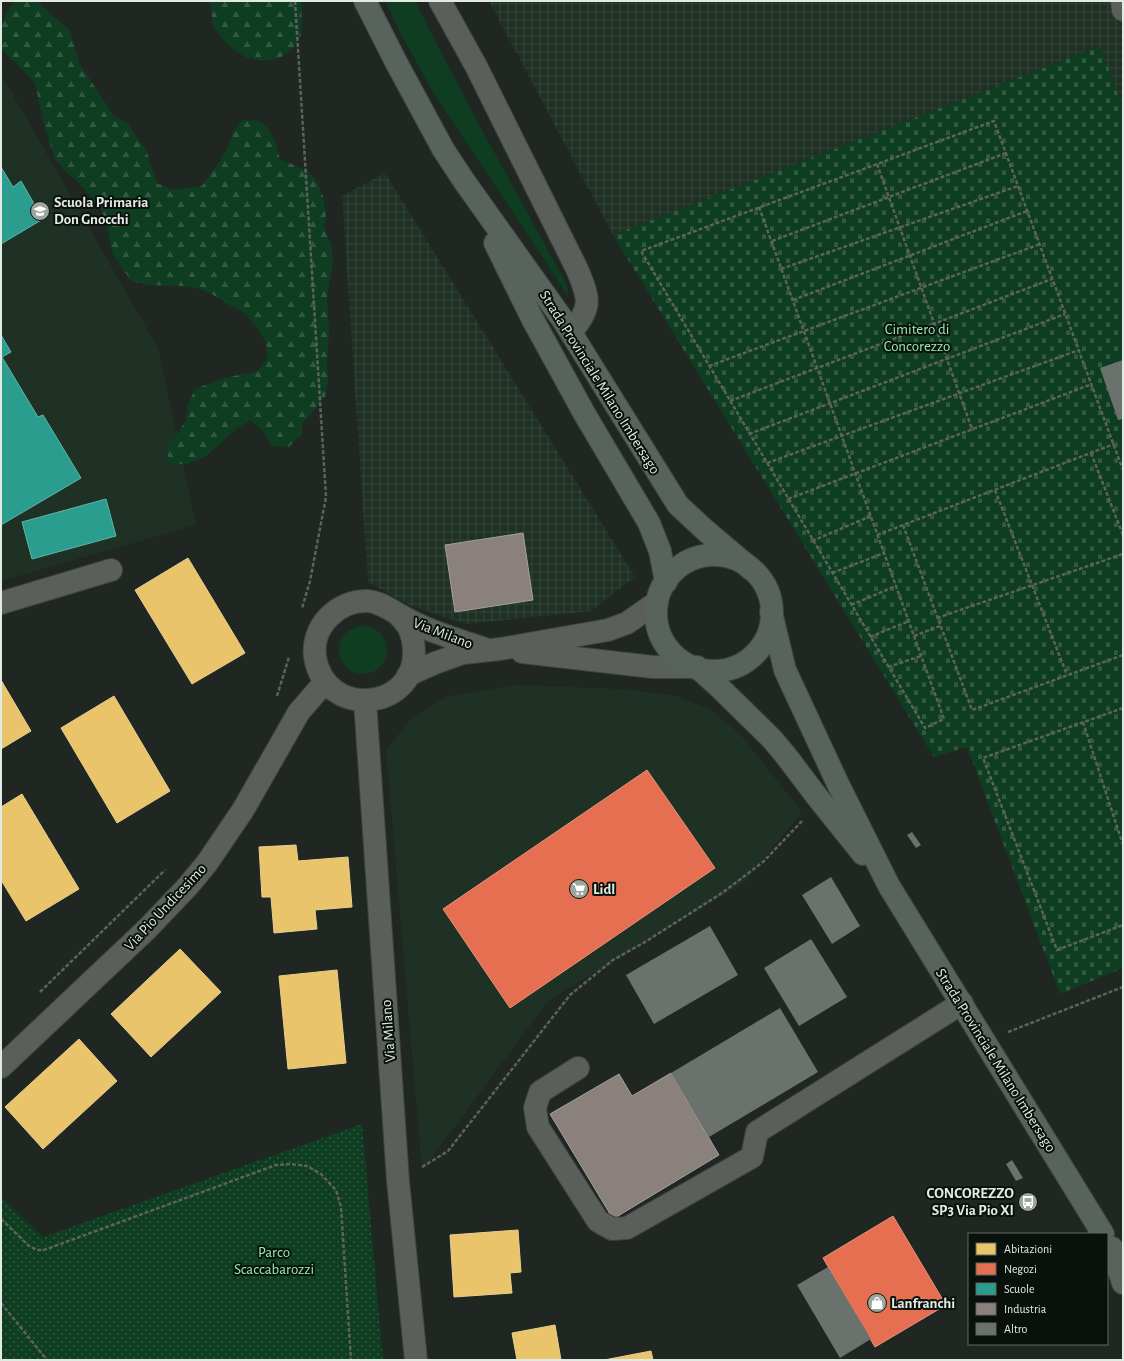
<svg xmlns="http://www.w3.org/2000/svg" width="1124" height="1361" viewBox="0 0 1124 1361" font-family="'Alegreya Sans',sans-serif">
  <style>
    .built { fill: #1e3124 }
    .industrial { fill: url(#industrial-grid) }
    .grass { fill: #0f3d22 }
    .forest { fill: url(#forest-firs) }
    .cemetery { fill: url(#cemetery-stones) }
    .park { fill: url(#park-dots) }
    .homes { fill: #e9c46a; stroke: #e7cf8e }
    .shops { fill: #e76f51; stroke: #e5947d }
    .schools { fill: #2a9d8f; stroke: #61b4a8 }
    .industry { fill: #8a817c; stroke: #a4a09b }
    .building { fill: #6b716c }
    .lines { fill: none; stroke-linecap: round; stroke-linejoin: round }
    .minor-casing { stroke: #3d433e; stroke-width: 24 }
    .major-casing { stroke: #3d433e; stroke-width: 24 }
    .path { stroke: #5c625e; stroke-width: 2.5; stroke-dasharray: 4 2; stroke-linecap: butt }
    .minor { stroke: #5a5f5b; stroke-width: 22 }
    .major { stroke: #57635c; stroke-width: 22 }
    .labels { text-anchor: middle; stroke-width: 4; stroke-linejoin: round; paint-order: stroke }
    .poi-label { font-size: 15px; font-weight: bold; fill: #e1eae3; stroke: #0a110c; text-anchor: start }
    .park-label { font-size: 15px; fill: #91edae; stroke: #0a110c }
    .street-label { font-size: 15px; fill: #e1eae3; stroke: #0a110c }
  </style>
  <defs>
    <pattern id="industrial-grid" width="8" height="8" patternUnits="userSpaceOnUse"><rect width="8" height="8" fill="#1e3124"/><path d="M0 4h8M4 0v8" fill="none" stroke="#344539"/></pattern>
    <pattern id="forest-firs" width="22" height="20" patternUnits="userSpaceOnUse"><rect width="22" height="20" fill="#0f3d22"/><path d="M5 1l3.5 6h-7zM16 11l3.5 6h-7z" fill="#325942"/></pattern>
    <pattern id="cemetery-stones" width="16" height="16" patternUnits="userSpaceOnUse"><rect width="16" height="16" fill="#0f3d22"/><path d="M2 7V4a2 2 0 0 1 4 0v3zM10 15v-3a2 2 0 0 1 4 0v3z" fill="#325942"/></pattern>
    <pattern id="park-dots" width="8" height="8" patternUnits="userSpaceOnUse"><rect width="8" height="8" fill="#0f3d22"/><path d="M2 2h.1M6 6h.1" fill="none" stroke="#325942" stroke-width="1.8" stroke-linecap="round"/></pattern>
  </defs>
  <rect width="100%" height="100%" fill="#202621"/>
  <!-- built -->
  <g class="built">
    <path d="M1,74l157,274 38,177 -195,56z"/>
    <path d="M515,685l108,4 54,7 34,14 29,24 62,78 -58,71 -196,118 -126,170 -36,-420 24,-32 38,-23z"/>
  </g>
  <!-- industrial -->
  <g class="industrial">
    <path d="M489,1h634v107l-24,-62 -486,189z"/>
    <path d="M385,173l250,404 -44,34 -125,13 -57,-19 -41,-23 -26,-386z"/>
  </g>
  <!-- grass -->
  <g class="grass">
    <path d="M385,1h30l56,109 96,175 1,11 -135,-204 -29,-52z"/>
    <circle cx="363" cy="650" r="24"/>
  </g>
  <!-- forest -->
  <g class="forest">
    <path d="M12,1h26l7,8 25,21 9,33 35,53 13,7 19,27 11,33 14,7 31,-4 17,-24 9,-15 5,-15 9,-12c4,0 9,0 13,0 17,4 21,24 25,39l28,12 9,11 6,14 3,17 -2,15 7,16 2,17 -6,35 2,34 -2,35 1,16 -3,16 -22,26 -2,11 -12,13 -17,-1 -9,-15 -13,-11 -14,9 -30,27 -19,8h-19l-1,-16 19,-27 2,-17 7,-15 29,-11 34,-7 9,-12 -1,-17 -10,-16 -11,-12 -30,-18 -15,-7 -18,-3 -35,-1 -16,-4 -18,-27 -7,-31 -5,-15 -23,-26 -13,-11 -10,-12 -10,-31 -10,-45 -11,-12 -23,-22v-24l12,-23z"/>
    <path d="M210,1h92l-1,34 -8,13 -13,10 -17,3 -16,-3 -13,-8 -12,-12 -9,-12z"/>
  </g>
  <!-- cemetery -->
  <path class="cemetery" d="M1100,46l23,62v860l-63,26 -93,-247 -33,10 -321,-522z"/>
  <!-- park -->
  <path class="park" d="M362,1124l21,236h-382v-163l42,40z"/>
  <!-- homes -->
  <g class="homes">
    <path d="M188,558l57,95 -53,31 -57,-94z"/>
    <path d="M1,680l30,51 -30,18z"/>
    <path d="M114,696l56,95 -53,32 -56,-95z"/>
    <path d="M22,794l57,95 -53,32 -25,-41v-73z"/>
    <path d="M296,845l2,16 50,-4 4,50 -37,3 2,19 -43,4 -3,-36h-9l-3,-50z"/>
    <path d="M180,949l41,43 -70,65 -40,-43z"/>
    <path d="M337,970l9,93 -58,6 -9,-93z"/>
    <path d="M79,1039l38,42 -74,68 -38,-42z"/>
    <path d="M518,1230l3,42 -11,1 2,20 -58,4 -4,-62z"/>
    <path d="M555,1325l6,35h-44l-5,-27z"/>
    <path d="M651,1351l2,9h-49z"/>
  </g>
  <!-- shops -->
  <g class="shops">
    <path d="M647,770l68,98 -205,140 -67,-99z"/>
    <path d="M893,1216l53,89 -71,42 -52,-89z"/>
  </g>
  <!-- schools -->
  <g class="schools">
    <path d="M1,167l12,20 8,-6 22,38 -42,25z"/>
    <path d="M1,335l10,17 -9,5 36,60 5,-2 38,63 -80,47z"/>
    <path d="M106,499l10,37 -84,23 -10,-37z"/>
  </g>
  <!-- industry -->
  <g class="industry">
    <path d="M523,533l10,67 -78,12 -10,-67z"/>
    <path d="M671,1073l48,82 -106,64 -63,-105 69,-40 13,22z"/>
  </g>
  <!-- building -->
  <g class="building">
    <path d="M1123,360v59l-5,1 -18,-52z"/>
    <path d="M912,832l9,13 -5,3 -9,-13z"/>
    <path d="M831,877l29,49 -28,18 -30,-49z"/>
    <path d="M710,926l28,49 -84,49 -28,-49z"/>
    <path d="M811,939l36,58 -48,29 -35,-58z"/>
    <path d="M780,1008l38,64 -109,65 -38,-64z"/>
    <path d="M1012,1160l11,18 -7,3 -10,-17z"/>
    <path d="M828,1267l43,72 -31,19 -43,-73z"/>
  </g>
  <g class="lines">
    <defs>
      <g id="minor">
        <path d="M440,1l36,65 101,203c12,29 16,38 -6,63"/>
        <path d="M1122,1l1,9"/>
        <path d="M1,603l110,-33"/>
        <path d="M398,614c3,4 7,8 10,12 4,8 6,18 6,27 0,58 -89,66 -99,4 -4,-30 22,-57 53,-56 11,1 20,7 30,13 9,5 20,11 30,15 19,8 40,14 60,21"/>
        <path d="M522,652l131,15h44"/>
        <path d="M408,675l27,-12 28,-10 37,-4 108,-19 19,-7 30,-21"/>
        <path d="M365,701l33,480 18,179"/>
        <path d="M1,1067l146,-138 41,-43 19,-23 36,-53 56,-98 26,-30"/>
        <path d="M578,1068l-38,24 -5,16 3,19 60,94 14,8 15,-1 125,-71 5,-25 205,-129"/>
      </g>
      <g id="major">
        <path d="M365,1l31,61 47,87 21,32 99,139 115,185 28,26 45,38"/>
        <path d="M495,243l38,77 51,93 65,110 11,28 6,31"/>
        <circle cx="714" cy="613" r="58"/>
        <path d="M771,612l14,58 53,114 51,102 214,348"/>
        <path d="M697,667l20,18 55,54 15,18 31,41 45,56"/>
        <path d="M1112,1248l11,35"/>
      </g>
    </defs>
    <!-- minor casing -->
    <use href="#minor" class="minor-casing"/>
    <!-- major casing -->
    <use href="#major" class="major-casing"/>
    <!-- path -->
    <g class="path">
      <path d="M295,1l31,496 -16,84 -8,27"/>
      <path d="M877,164l95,265"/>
      <path d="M759,207l185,512 -19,9 -284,-477 353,-130 129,349"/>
      <path d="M772,241l234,-88"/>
      <path d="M781,269l237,-83"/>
      <path d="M793,300l234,-89"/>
      <path d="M709,366l331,-122"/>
      <path d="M730,401l322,-122"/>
      <path d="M749,434l316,-120"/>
      <path d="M1091,453l32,82"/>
      <path d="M767,463l312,-113"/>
      <path d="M995,490l72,185"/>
      <path d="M788,499l304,-115"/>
      <path d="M903,525l69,185 151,-55"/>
      <path d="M877,535l237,-91"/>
      <path d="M812,541l59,-25"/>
      <path d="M832,573l52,-20"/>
      <path d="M851,605l45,-19"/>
      <path d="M937,618l186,-64"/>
      <path d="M914,636l26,-10"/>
      <path d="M870,637l39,-16"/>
      <path d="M888,667l33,-11"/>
      <path d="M277,696l12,-39"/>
      <path d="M1123,708l-140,50 74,192 66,-25"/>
      <path d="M1083,722l40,123"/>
      <path d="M40,992l125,-122"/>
      <path d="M1008,1032l115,-45"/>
      <path d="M422,1167l26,-16 122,-156 43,-35 32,-18 77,-49 41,-31 40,-42"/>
      <path d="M1,1219l28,27 8,4h7l232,-85 15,-1 16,2 14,8 15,16 5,17 10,153"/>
      <path d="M1,1303l46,57"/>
    </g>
    <!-- minor -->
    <use href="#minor" class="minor"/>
    <!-- major -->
    <use href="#major" class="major"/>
  </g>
  <!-- icons -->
  <defs>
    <symbol id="school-disc" viewBox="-11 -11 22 22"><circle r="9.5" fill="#9da59f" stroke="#0a110c"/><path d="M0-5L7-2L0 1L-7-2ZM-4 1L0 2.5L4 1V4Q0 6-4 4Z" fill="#fff"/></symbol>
    <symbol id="supermarket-disc" viewBox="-11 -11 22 22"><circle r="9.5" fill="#9da59f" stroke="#0a110c"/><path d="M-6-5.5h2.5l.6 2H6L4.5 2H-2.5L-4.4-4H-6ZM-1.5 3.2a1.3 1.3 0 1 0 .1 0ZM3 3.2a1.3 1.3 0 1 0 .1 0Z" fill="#fff"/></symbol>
    <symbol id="bus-disc" viewBox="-11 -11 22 22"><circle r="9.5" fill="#9da59f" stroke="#0a110c"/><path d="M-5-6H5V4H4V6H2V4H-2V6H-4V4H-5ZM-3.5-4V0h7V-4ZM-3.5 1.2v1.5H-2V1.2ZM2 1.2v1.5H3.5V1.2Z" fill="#fff"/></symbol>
    <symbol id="shop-disc" viewBox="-11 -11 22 22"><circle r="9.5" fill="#9da59f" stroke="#0a110c"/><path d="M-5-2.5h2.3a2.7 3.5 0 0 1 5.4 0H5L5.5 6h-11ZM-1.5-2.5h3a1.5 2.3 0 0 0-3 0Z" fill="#fff"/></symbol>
  </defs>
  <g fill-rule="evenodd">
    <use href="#school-disc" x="29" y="200" width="22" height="22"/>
    <use href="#supermarket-disc" x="568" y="878" width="22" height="22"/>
    <use href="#bus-disc" x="1017" y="1191" width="22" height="22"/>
    <use href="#shop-disc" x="866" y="1292" width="22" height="22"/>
  </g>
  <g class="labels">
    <!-- poi labels -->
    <g class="poi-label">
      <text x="54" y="207">Scuola Primaria<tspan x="54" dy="17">Don Gnocchi</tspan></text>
      <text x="593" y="894">Lidl</text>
      <text x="1014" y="1198" text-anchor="end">CONCOREZZO<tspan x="1014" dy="17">SP3 Via Pio XI</tspan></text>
      <text x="891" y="1308">Lanfranchi</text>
    </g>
    <!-- park labels -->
    <g class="park-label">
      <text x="917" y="334">Cimitero di<tspan x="917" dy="17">Concorezzo</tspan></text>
      <text x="274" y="1257">Parco<tspan x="274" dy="17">Scaccabarozzi</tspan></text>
    </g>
    <!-- street labels -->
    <g class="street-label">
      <text transform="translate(600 382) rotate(58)" y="5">Strada Provinciale Milano Imbersago</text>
      <text transform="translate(443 633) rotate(21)" y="5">Via Milano</text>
      <text transform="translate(165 907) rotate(-47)" y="5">Via Pio Undicesimo</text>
      <text transform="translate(388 1031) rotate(-94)" y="5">Via Milano</text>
      <text transform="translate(996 1060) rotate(58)" y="5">Strada Provinciale Milano Imbersago</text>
    </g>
  </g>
  <!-- border -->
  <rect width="1124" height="1361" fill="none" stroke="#e1eae3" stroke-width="4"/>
  <!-- legend -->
  <rect x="968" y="1233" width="140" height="112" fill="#0a110c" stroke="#606862"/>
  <rect x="976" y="1243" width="20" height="12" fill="#e9c46a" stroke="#606862"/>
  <text x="1004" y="1253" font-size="12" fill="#e1eae3">Abitazioni</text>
  <rect x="976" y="1263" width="20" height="12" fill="#e76f51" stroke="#606862"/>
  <text x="1004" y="1273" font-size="12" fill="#e1eae3">Negozi</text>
  <rect x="976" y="1283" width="20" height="12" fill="#2a9d8f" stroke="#606862"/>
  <text x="1004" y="1293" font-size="12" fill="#e1eae3">Scuole</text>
  <rect x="976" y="1303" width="20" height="12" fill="#8a817c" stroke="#606862"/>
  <text x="1004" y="1313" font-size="12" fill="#e1eae3">Industria</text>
  <rect x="976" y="1323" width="20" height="12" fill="#6b716c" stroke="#606862"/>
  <text x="1004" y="1333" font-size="12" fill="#e1eae3">Altro</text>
</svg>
